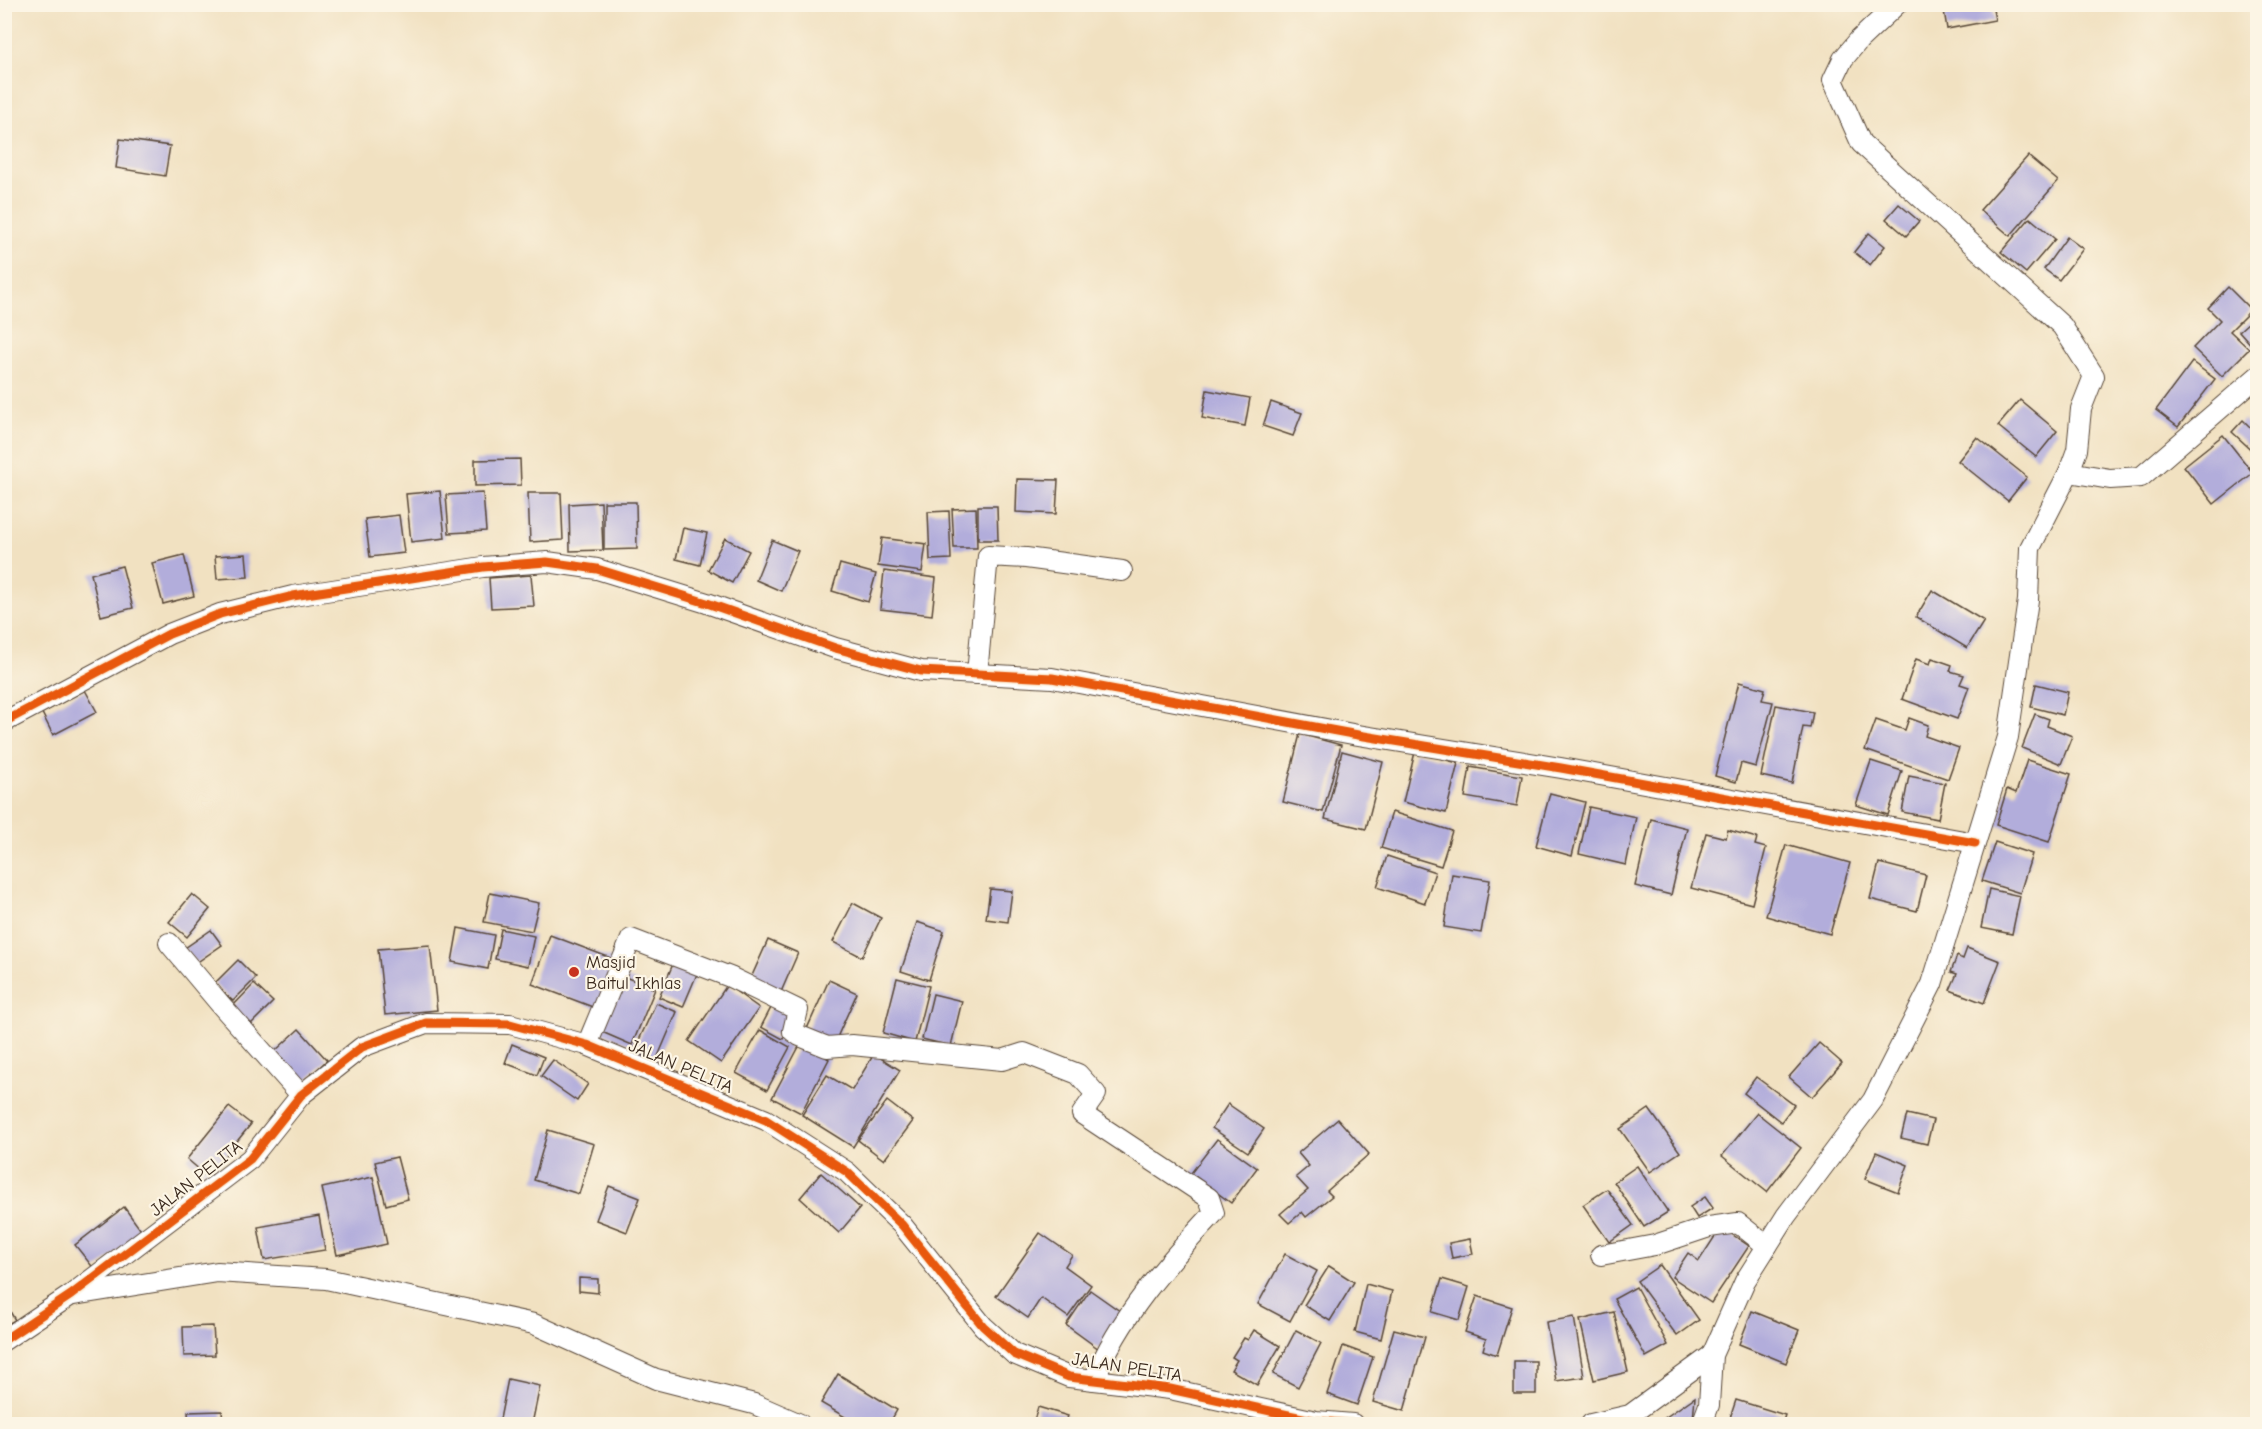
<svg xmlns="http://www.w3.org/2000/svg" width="2262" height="1429" viewBox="0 0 2262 1429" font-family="'Comic Neue',sans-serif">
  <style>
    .building { fill: #b2addb }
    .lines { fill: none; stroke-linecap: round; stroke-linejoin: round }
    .minor-casing { stroke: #564536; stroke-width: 22 }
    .minor { stroke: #fff; stroke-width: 20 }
    .cycleway-casing { stroke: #fcf5e5; stroke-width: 13 }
    .cycleway { stroke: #e8590c; stroke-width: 9 }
    .poi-dot { fill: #c8321e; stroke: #fcf5e5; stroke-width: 2 }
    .labels { text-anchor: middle; stroke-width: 4.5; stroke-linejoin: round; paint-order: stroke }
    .poi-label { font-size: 18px; fill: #3b2a1e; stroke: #fcf5e5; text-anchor: start }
    .street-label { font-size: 18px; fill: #3b2a1e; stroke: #fcf5e5 }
  </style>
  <rect width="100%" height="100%" fill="#fcf5e5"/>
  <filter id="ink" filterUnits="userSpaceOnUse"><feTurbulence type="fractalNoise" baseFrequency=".0167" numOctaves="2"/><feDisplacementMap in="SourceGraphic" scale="12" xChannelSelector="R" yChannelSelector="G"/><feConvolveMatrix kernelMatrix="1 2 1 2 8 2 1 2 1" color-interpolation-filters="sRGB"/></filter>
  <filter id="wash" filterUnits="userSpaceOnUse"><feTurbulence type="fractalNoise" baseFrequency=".008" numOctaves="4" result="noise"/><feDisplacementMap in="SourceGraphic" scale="24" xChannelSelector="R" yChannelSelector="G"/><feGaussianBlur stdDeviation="1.35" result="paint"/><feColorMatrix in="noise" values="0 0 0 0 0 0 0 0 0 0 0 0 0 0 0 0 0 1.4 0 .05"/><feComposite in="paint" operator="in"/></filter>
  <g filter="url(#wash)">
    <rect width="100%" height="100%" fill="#f1e1c1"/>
    <g id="blocks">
      <!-- building -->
      <g class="building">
        <path d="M1943,4h49l3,16 -48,9z"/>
        <path d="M120,139l50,7 -5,30 -49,-8z"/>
        <path d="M2028,156l30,25 -48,55 -30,-26z"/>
        <path d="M1899,204l20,17 -13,15 -20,-17z"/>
        <path d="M2030,218l25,21 -29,34 -25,-21z"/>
        <path d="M1869,233l16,13 -15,19 -16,-13z"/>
        <path d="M2067,237l16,12 -24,31 -15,-11z"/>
        <path d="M2228,287l23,23 -21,21 19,18 -27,27 -29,-28 27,-28 -12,-12z"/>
        <path d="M2258,314v31l-4,3 -15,-17z"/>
        <path d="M2192,362l23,17 -37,48 -22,-17z"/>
        <path d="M1207,390l43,8 -5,28 -43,-8z"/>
        <path d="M2020,400l37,31 -21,26 -38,-31z"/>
        <path d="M1271,402l31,11 -9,23 -30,-10z"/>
        <path d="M2243,420l8,8 7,-7v35l-26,-24z"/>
        <path d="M2223,435l30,38 -39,31 -30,-38z"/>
        <path d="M1977,437l50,40 -19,24 -50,-40z"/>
        <path d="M520,459l1,26 -46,1v-26z"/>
        <path d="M1017,479l41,1 -2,34 -40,-2z"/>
        <path d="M440,491l5,47 -34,4 -5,-48z"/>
        <path d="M483,493l3,38 -37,2 -3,-38z"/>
        <path d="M528,493h33l2,47 -33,2z"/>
        <path d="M601,502l2,48 -33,1 -1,-47z"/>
        <path d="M604,502h32l1,47 -33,1z"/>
        <path d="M978,506h19l1,34h-20z"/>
        <path d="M976,508l1,40h-23l-2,-39z"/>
        <path d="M949,511l2,48 -21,1 -2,-48z"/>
        <path d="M399,515l5,38 -34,4 -5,-38z"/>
        <path d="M683,528l24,5 -7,32 -24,-6z"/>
        <path d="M725,538l24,13 -17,32 -24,-13z"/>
        <path d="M882,538l44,6 -4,28 -44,-6z"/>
        <path d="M772,540l26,11 -17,40 -25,-11z"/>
        <path d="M246,554l2,23 -31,2 -2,-23z"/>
        <path d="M184,555l10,41 -31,8 -11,-41z"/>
        <path d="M840,564l36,10 -8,28 -36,-11z"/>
        <path d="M122,566l11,42 -32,8 -10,-42z"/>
        <path d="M884,571l52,7 -4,37 -52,-6z"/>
        <path d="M531,575l3,31 -43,2 -2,-30z"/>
        <path d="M1932,590l52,31 -17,27 -51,-31z"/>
        <path d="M1932,658l20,7 -2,6 14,4 -4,9 9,3 -12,32 -55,-20 14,-40 14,5z"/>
        <path d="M1739,682l26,7 -3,11 11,2 -17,65 -15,-4 -5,19 -21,-6z"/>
        <path d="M2036,684l32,8 -5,23 -32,-8z"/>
        <path d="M85,690l12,22 -44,23 -11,-22z"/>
        <path d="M1776,705l37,7 -3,16 -7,-1 -11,56 -31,-7z"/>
        <path d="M2035,714l14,5 -2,7 25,10 -11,28 -39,-16z"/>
        <path d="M1909,718l19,7 -3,11 34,12 -11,31 -83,-29 11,-30 29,10z"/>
        <path d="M1300,734l41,11 -18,67 -40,-10z"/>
        <path d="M1342,751l41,11 -17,67 -41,-10z"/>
        <path d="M1415,752l43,11 -12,50 -43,-11z"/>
        <path d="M2027,760l44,14 -22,68 -53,-17 11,-36 9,4z"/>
        <path d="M1871,761l31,10 -14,44 -32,-10z"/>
        <path d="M1470,767l52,9 -5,30 -52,-9z"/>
        <path d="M1909,776l36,7 -7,36 -36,-7z"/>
        <path d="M1550,793l35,9 -13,54 -36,-10z"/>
        <path d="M1589,807l47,10 -10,48 -47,-11z"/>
        <path d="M1392,812l60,19 -11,35 -60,-18z"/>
        <path d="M1651,819l36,9 -16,67 -36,-9z"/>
        <path d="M1728,830l29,8 -2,7 11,3 -14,56 -61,-16 15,-55 20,5z"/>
        <path d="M1995,842l37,12 -12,39 -38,-12z"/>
        <path d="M1786,845l64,18 -20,71 -64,-18z"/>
        <path d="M1387,856l48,16 -10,31 -48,-16z"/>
        <path d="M1879,863l47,12 -9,36 -47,-12z"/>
        <path d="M1452,874l38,6 -9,53 -37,-6z"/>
        <path d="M990,889l22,2 -4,31 -22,-3z"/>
        <path d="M1989,889l31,7 -8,38 -31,-6z"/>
        <path d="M490,893l49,10 -7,28 -48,-9z"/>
        <path d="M192,894l18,15 -23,28 -18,-15z"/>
        <path d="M853,903l28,15 -19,39 -29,-15z"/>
        <path d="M917,922l27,9 -15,49 -28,-9z"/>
        <path d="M458,928l36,7 -6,34 -36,-7z"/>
        <path d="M501,929l33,7 -6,30 -33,-7z"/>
        <path d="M211,930l11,15 -26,18 -11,-15z"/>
        <path d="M550,935l66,25 -18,49 -66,-25z"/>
        <path d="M768,940l30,13 -17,39 -30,-14z"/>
        <path d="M430,945l7,65 -52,5 -7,-66z"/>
        <path d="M1967,948l33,13 -16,42 -34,-13 7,-16 -6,-2 6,-16 6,3z"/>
        <path d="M238,960l18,18 -23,23 -19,-17z"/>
        <path d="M673,964l24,10 -14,33 -24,-10z"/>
        <path d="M625,977l30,12 -23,56 -30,-13z"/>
        <path d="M897,978l32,8 -14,56 -32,-9z"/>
        <path d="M829,980l28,13 -23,51 -28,-13z"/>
        <path d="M254,984l19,18 -24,24 -18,-18z"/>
        <path d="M727,985l32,23 -38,55 -32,-22z"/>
        <path d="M933,994l29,7 -11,45 -29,-7z"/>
        <path d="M656,1003l21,9 -21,49 -22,-10z"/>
        <path d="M773,1004l22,12 -12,23 -22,-12z"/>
        <path d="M299,1029l28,31 -24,23 -29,-31z"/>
        <path d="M760,1030l30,17 -23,43 -31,-17z"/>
        <path d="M801,1043l28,16 -28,54 -29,-15z"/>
        <path d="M1819,1043l23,20 -30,34 -23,-20z"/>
        <path d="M512,1044l32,13 -7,18 -32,-12z"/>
        <path d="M874,1054l26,16 -47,77 -51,-32 25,-40 25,15z"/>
        <path d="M553,1060l35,24 -11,17 -36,-25z"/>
        <path d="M1756,1077l38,28 -13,17 -37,-29z"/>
        <path d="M887,1101l26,20 -29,39 -26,-20z"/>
        <path d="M1228,1104l36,25 -16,23 -36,-24z"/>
        <path d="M229,1107l22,17 -43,53 -21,-18z"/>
        <path d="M1649,1109l31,43 -30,20 -30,-43z"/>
        <path d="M1757,1113l44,35 -34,44 -45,-36z"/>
        <path d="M1907,1114l26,6 -6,24 -26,-6z"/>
        <path d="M1338,1119l31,35 -42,37 5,5 -26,21 -4,-5 -13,11 -9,-9 28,-24 -12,-13 13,-11 -11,-13z"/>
        <path d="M548,1130l46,14 -15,50 -45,-14z"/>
        <path d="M1217,1139l40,29 -26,35 -40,-30z"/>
        <path d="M1876,1152l32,13 -10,27 -33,-13z"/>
        <path d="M397,1157l11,42 -22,6 -11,-43z"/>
        <path d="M1637,1166l31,46 -24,15 -30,-45z"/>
        <path d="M821,1173l39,35 -21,25 -39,-35z"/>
        <path d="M373,1177l14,67 -50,11 -15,-67z"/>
        <path d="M609,1186l31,12 -13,34 -31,-12z"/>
        <path d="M1607,1189l26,36 -24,17 -26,-37z"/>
        <path d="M1705,1197l8,11 -16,10 -7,-11z"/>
        <path d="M124,1207l19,26 -48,37 -20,-25z"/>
        <path d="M319,1216l6,34 -61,10 -6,-33z"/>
        <path d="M1721,1227l28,19 -38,57 -39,-26 16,-24 11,8z"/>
        <path d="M1040,1233l32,22 -7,11 26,19 -23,32 -27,-19 -13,20 -32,-22z"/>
        <path d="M1470,1239l3,15 -21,4 -3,-15z"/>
        <path d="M1285,1254l32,17 -27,50 -32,-17z"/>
        <path d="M1660,1265l39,55 -22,16 -40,-55z"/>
        <path d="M1329,1266l25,16 -24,39 -26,-16z"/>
        <path d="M579,1278l19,1v14l-19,-2z"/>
        <path d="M1442,1279l27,8 -10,33 -27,-8z"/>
        <path d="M1366,1284l26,7 -11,48 -26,-7z"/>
        <path d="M1636,1287l32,58 -22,12 -32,-58z"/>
        <path d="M1090,1290l34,24 -25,35 -33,-24z"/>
        <path d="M1477,1296l35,11 -15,48 -14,-5 3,-11 -21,-7z"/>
        <path d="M4,1301l11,19 -11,6z"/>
        <path d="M1752,1311l47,19 -13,33 -47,-19z"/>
        <path d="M1614,1312l14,60 -34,8 -14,-60z"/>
        <path d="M1574,1317l10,60 -28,4 -10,-59z"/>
        <path d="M213,1326l2,29 -31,1 -1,-29z"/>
        <path d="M1394,1329l31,8 -21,74 -31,-9z"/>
        <path d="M1254,1330l26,16 -23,39 -26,-15 6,-10 -5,-3 12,-19 4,2z"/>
        <path d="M1296,1330l25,13 -23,44 -25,-13z"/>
        <path d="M1343,1346l30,11 -16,48 -30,-11z"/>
        <rect x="1514" y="1361" width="22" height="33"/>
        <path d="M838,1374l59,36 -8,14h-32l-36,-21z"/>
        <path d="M508,1379l32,7 -8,38h-33z"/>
        <path d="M1695,1397l-2,23 -4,4h-33z"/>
        <path d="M1736,1400l49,15 -3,9h-54z"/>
        <path d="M1038,1407l30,9 -3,8h-32z"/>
        <path d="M222,1411l1,13h-34l-1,-12z"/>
      </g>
    </g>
  </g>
  <g filter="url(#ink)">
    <use href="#blocks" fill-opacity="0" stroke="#564536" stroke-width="1.5"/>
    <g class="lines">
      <defs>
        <g id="minor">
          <path d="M1897,4l-38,36 -16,19 -10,21 28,63 201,183 32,50 -13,33 -4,41 -8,22"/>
          <path d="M977,674l11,-118 38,2 96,13"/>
          <path d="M4,722l165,-88 51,-20 73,-18 190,-29 64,-5 50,7 110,34 128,45 86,23 131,7 306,57 203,33 414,75"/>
          <path d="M169,943l52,62 80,90"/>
          <path d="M587,1045l44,-106 99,38 68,33 -5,21 7,5 27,11 25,-2 150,15 22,-7 54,21 18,20 -14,20 127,84 5,15c-46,49 -95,104 -120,167"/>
          <path d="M1601,1255l54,-10 54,-18 29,-4 29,23"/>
          <path d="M74,1295l143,-23 109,7 208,45 122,55 98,25 46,20"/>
          <path d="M4,1340l67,-45 179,-136 51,-64 61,-48 64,-24 84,1 77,21 179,75 81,52 55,53 81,101 31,28 55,23 101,12 146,32 37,3"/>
          <path d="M1591,1424l39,-9 82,-60"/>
          <path d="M1702,1424l7,-19 3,-50 33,-74 41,-65 87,-116 59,-116 76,-247 20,-137 2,-52 39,-76 41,7 31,-2 117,-101"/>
        </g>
      </defs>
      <!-- minor casing -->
      <use href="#minor" class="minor-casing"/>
      <!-- minor -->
      <use href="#minor" class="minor"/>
      <defs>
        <g id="cycleway">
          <path d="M4,722l165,-88 51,-20 73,-18 190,-29 64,-5 50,7 110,34 128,45 86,23 131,7 306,57 203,33 414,75"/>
          <path d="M4,1340l67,-45 179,-136 51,-64 61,-48 64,-24 84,1 77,21 179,75 81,52 55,53 81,101 31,28 55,23 101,12 146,32 37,3"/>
        </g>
      </defs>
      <!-- cycleway casing -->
      <use href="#cycleway" class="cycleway-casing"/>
      <!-- cycleway -->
      <use href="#cycleway" class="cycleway"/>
    </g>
  </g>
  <!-- markers -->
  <circle class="poi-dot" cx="574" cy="972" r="6"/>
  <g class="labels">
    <!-- poi labels -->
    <g class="poi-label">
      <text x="586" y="968">Masjid<tspan x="586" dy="21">Baitul Ikhlas</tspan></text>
    </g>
    <!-- street labels -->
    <g class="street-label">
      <text transform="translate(681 1066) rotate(23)" y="6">JALAN PELITA</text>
      <text transform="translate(196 1178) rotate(-38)" y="6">JALAN PELITA</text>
      <text transform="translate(1127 1367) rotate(9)" y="6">JALAN PELITA</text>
    </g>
  </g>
  <!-- margin -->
  <rect width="2262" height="1429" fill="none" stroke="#fcf5e5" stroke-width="24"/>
</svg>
